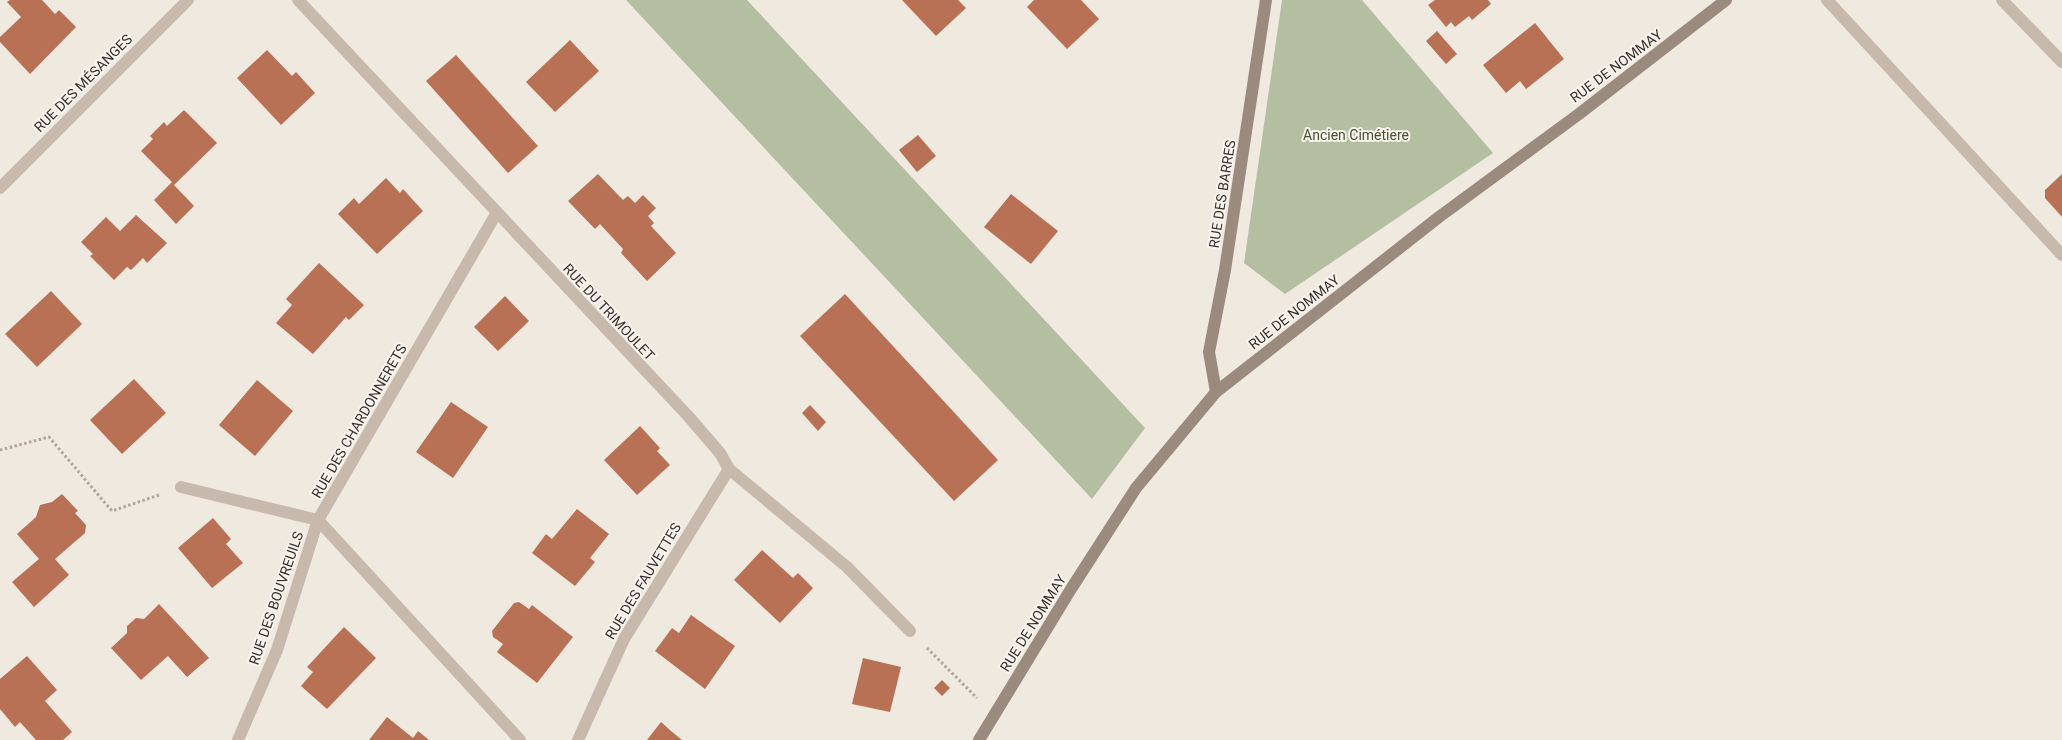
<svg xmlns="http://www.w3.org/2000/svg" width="2062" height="740" viewBox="0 0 2062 740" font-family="Roboto,sans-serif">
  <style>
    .green { fill: #b4bea1 }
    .building { fill: #b97156 }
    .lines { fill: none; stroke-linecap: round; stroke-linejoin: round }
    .path { stroke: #b3a497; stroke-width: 3; stroke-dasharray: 2.5 2.5; stroke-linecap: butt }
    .lane { stroke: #c7baad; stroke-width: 12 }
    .street { stroke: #c7baad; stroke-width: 12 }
    .secondary { stroke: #9b8a7e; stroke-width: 12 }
    .labels { text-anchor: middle; stroke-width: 4; stroke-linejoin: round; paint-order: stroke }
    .street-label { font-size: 14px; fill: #372f2b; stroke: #f8f3ec }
    .park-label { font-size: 14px; fill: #455231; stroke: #f8f3ec }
  </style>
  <rect width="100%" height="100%" fill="#f0e9e0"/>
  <!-- green -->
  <g class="green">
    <path d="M626,0h121l398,428 -53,71z"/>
    <path d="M1282,0h80l131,153 -208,141 -41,-31z"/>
  </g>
  <!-- building -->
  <g class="building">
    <path d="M10,0h32l13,14 4,-4 17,17 -46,47 -30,-32v-5l21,-20 -14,-15z"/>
    <path d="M902,0h56l8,8 -30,28z"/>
    <path d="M1034,0h47l18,19 -32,30 -40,-42z"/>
    <path d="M1435,0h53l3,4 -19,16 -3,-4 -14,11 -4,-5 -5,5 -18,-22z"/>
    <path d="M1535,23l29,36 -38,30 -6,-8 -14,12 -23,-28z"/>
    <path d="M1437,31l20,23 -11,10 -20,-23z"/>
    <path d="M570,40l29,31 -44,41 -29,-30z"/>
    <path d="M267,50l25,26 4,-4 19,21 -34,32 -44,-47z"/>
    <path d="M456,55l82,91 -30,27 -82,-92z"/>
    <path d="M184,110l33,33 -43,42 20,21 -18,18 -22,-24 18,-18 -31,-31 12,-12 -3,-3 14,-14 3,4z"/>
    <path d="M918,135l18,21 -19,16 -18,-22z"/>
    <path d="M598,174l25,26 5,-4 7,7 8,-8 13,13 -8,8 6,7 -3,3 25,27 -29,28 -26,-28 2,-4 -23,-25 -5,5 -27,-28z"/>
    <path d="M2062,174v43l-17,-19v-8z"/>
    <path d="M386,178l14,15 3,-4 20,22 -46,43 -39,-40 16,-16 5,6z"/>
    <path d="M1011,194l47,37 -27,33 -47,-37z"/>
    <path d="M136,215l31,28 -20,20 -4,-5 -12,12 -4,-3 -13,13 -24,-24 3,-2 -12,-12 25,-25 14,14z"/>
    <path d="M319,263l45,42 -15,15 -3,-3 -33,37 -37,-31 16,-18 -6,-6z"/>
    <path d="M51,291l31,33 -45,43 -32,-33z"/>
    <path d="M845,294l153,166 -44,41 -154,-165z"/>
    <path d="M505,296l24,25 -31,30 -24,-24z"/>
    <path d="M134,379l32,34 -44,41 -32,-34z"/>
    <path d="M257,380l36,31 -38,45 -36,-31z"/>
    <path d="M451,402l37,25 -35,51 -37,-26z"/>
    <path d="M810,405l16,17 -8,9 -16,-18z"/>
    <path d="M640,426l20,22 -3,3 13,14 -33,30 -33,-35z"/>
    <path d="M62,494l16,17 -3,2 11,12 -1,8 -30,26 14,16 -35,32 -22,-25 27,-23 -22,-25 19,-17 4,-12 12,-3z"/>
    <path d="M577,509l32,25 -19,24 5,4 -20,24 -43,-33 14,-19 6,5z"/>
    <path d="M213,518l18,21 -5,5 17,19 -31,25 -34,-40z"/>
    <path d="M762,550l31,28 5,-5 15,15 -33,35 -46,-43z"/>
    <path d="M519,602l10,7 3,-4 41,32 -36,46 -40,-31 6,-8 -10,-7 -1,-6 22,-28z"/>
    <path d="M159,604l50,54 -22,19 -19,-21 -27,24 -30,-32 16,-15v-7l9,-8 8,1z"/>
    <path d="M691,615l44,31 -30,43 -50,-38 17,-23 7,5z"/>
    <path d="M344,627l32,31 -49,51 -26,-23 12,-14 -6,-5z"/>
    <path d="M27,656l30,34 -12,11 27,31 -9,8h-27l-16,-18 -5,5 -15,-18v-30z"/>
    <path d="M863,658l38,9 -11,45 -38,-8z"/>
    <path d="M942,680l8,8 -8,8 -8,-8z"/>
    <path d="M387,717l26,21 5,-7 11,9h-60z"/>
    <path d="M661,722l10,9 11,9h-35z"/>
  </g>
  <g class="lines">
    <!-- path -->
    <g class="path">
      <path d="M0,450l49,-13 63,74 47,-16"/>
      <path d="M927,648l50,50"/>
    </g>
    <!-- lane -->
    <g class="lane">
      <path d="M1827,0l235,255"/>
      <path d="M2002,0l60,62"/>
      <path d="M729,469l118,98 63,64"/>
    </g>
    <!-- street -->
    <g class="street">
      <path d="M298,0l391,417 31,36 9,16 -105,170 -46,101"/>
      <path d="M0,188l188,-188"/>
      <path d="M181,487l137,33"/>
      <path d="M318,520l202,220"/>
      <path d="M238,740l39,-90 41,-130 178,-306"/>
    </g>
    <!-- secondary -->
    <g class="secondary">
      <path d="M1216,392l-7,-40 16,-82 41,-270"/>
      <path d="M979,740l92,-151 65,-101 80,-96 223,-175 140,-103 147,-114"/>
    </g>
  </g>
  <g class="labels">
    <!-- street labels -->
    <g class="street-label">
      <text transform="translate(1616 66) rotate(-37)" y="5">RUE DE NOMMAY</text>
      <text transform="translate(83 83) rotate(-45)" y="5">RUE DES MÉSANGES</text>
      <text transform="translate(1222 194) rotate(-81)" y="5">RUE DES BARRES</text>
      <text transform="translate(609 312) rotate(47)" y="5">RUE DU TRIMOULET</text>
      <text transform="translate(1294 312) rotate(-38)" y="5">RUE DE NOMMAY</text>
      <text transform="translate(359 421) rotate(-60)" y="5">RUE DES CHARDONNERETS</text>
      <text transform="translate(643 581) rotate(-59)" y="5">RUE DES FAUVETTES</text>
      <text transform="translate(276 598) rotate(-71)" y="5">RUE DES BOUVREUILS</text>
      <text transform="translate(1033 623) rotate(-58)" y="5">RUE DE NOMMAY</text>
    </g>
    <!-- park labels -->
    <g class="park-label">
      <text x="1356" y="140">Ancien Cimétiere</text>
    </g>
  </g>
</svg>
